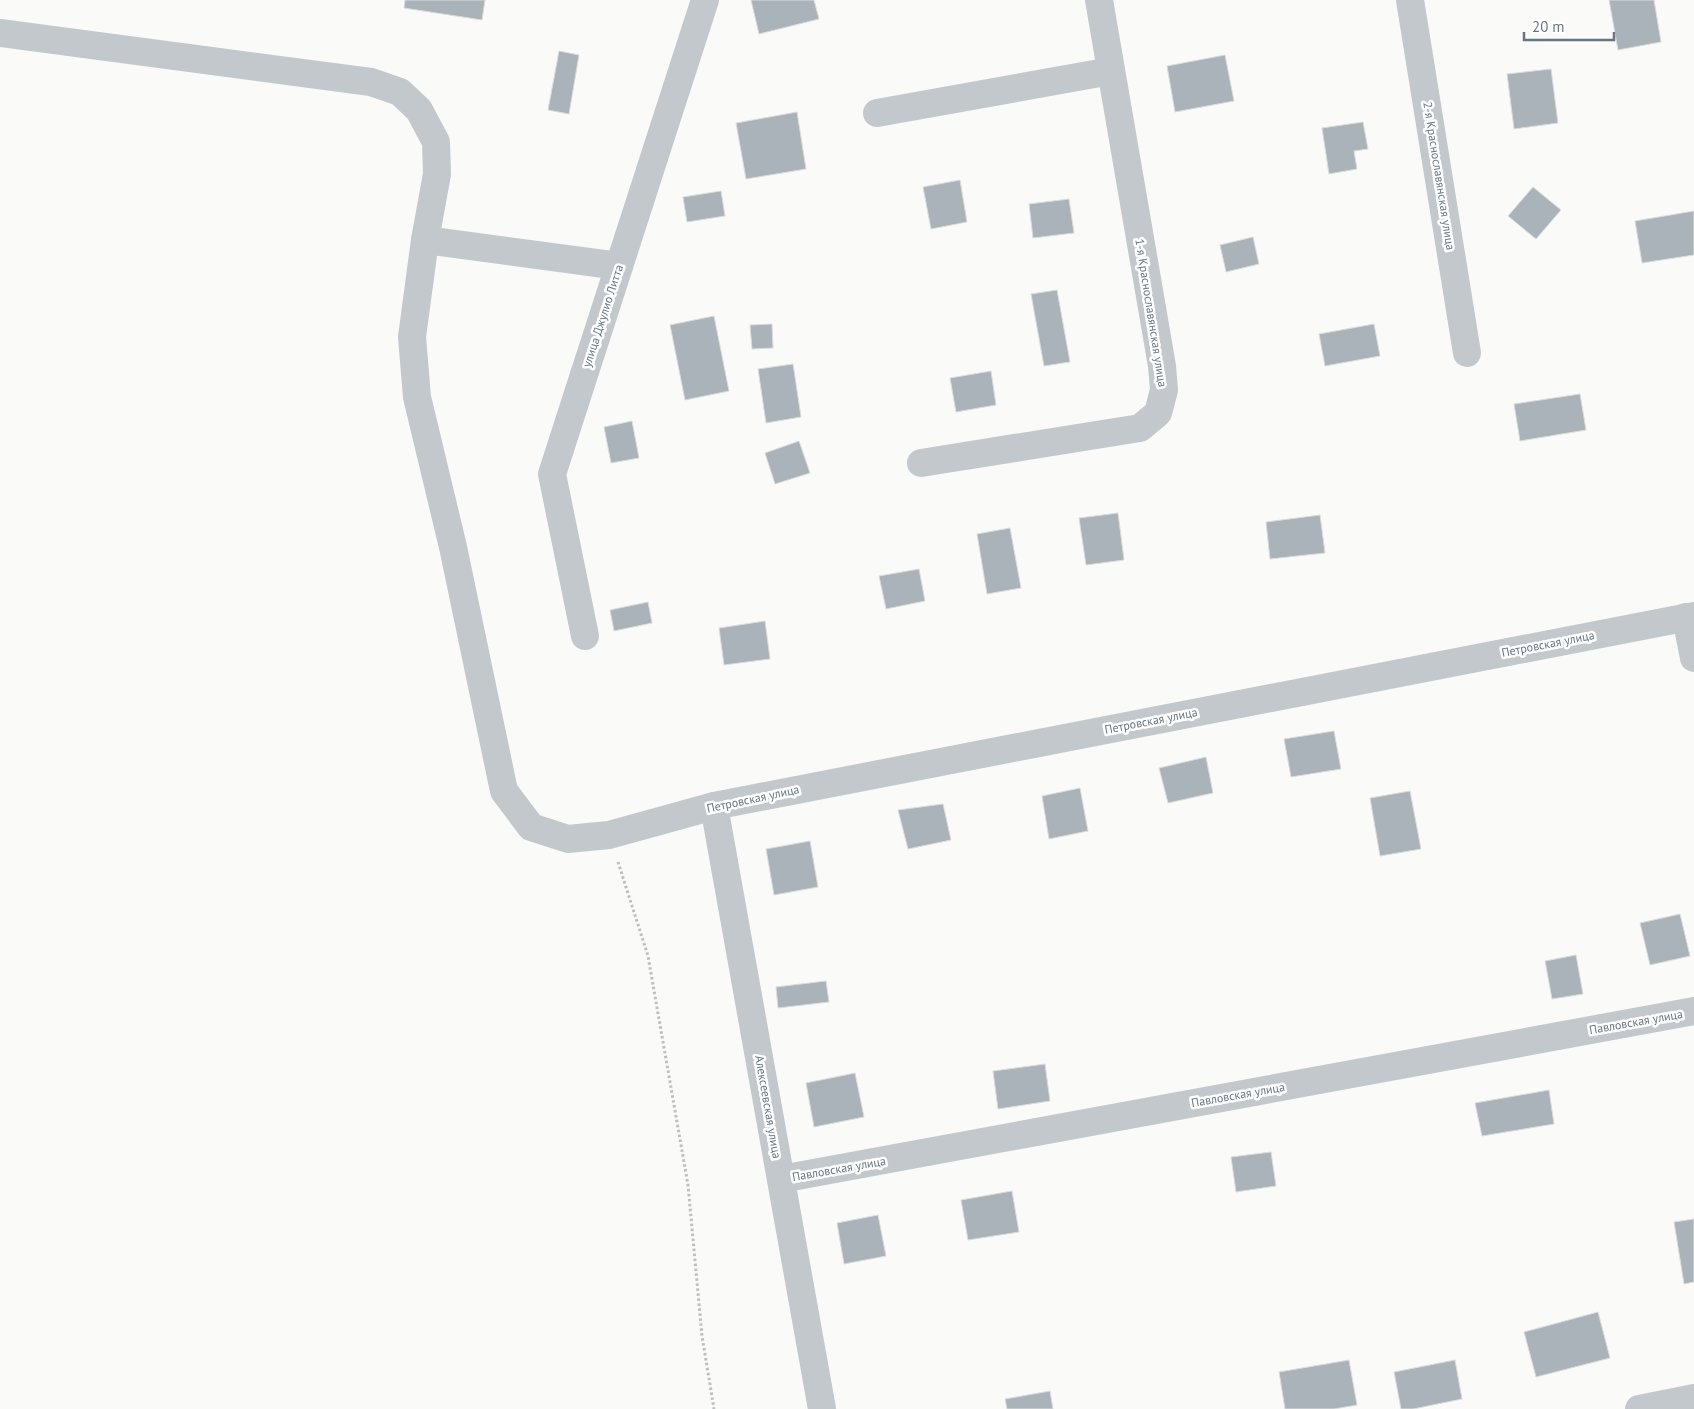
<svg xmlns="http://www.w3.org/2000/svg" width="1694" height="1409" viewBox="0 0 1694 1409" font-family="'PT Sans',sans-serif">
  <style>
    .building { fill: #aab3b9; stroke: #dcdcda }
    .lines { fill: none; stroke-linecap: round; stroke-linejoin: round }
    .path { stroke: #bbbfc2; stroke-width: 3; stroke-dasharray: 2.5 2.5; stroke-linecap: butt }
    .minor { stroke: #c3c8cc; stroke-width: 28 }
    .labels { text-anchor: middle; stroke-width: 5; stroke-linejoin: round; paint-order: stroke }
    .street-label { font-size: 12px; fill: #657683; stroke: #fff }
  </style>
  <rect width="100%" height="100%" fill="#fafaf8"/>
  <!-- building -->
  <g class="building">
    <path d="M405,0h80l-3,20 -78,-12z"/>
    <path d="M751,0h63l5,19 -60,15z"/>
    <path d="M1609,0h45l7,42 -43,8z"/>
    <path d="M559,51l20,4 -10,59 -21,-4z"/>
    <path d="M1225,55l9,46 -59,11 -8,-46z"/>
    <path d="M1551,69l7,54 -44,6 -7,-55z"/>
    <path d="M797,112l9,57 -60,10 -10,-56z"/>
    <path d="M1363,122l5,27 -14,2 3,18 -28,5 -7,-46z"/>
    <path d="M960,180l7,42 -36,7 -8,-42z"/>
    <path d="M1533,187l28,23 -25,29 -28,-23z"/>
    <path d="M721,191l4,25 -38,6 -4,-25z"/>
    <path d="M1069,199l5,34 -41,5 -4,-34z"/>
    <path d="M1694,211v44l-52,8 -7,-42z"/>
    <path d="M1253,237l6,27 -33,8 -6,-27z"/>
    <path d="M1057,290l13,72 -26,4 -13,-72z"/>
    <path d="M714,316l15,75 -44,9 -15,-75z"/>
    <path d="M772,324l1,24 -21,1 -2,-24z"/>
    <path d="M1374,324l6,32 -55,10 -6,-32z"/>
    <path d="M793,364l8,53 -35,6 -8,-54z"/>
    <path d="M991,371l5,34 -40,7 -6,-34z"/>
    <path d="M1580,394l6,36 -66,11 -6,-37z"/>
    <path d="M632,421l7,37 -28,5 -7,-36z"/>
    <path d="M799,441l11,32 -35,11 -10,-31z"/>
    <path d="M1118,513l6,47 -38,5 -7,-47z"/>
    <path d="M1320,515l5,38 -55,6 -4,-37z"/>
    <path d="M1010,528l11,60 -34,6 -10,-60z"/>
    <path d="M919,569l6,32 -39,8 -7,-33z"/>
    <path d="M648,602l4,21 -38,8 -4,-21z"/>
    <path d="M765,621l5,38 -46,6 -5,-37z"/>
    <path d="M1334,731l7,38 -50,8 -7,-38z"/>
    <path d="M1206,757l7,36 -45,10 -9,-35z"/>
    <path d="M1080,788l8,43 -39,8 -7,-43z"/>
    <path d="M1410,791l11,58 -41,7 -10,-58z"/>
    <path d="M943,804l8,36 -43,9 -10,-39z"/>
    <path d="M810,841l8,46 -44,8 -8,-46z"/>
    <path d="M1680,914l10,42 -40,9 -10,-42z"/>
    <path d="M1576,955l7,39 -31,5 -7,-38z"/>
    <path d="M826,981l3,21 -51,6 -2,-21z"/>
    <path d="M1045,1064l5,37 -52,8 -5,-38z"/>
    <path d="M855,1073l9,44 -50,10 -8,-44z"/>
    <path d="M1549,1090l5,34 -72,12 -7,-33z"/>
    <path d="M1271,1152l5,34 -40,6 -5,-35z"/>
    <path d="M1012,1191l7,41 -51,8 -7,-40z"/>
    <path d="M878,1215l8,41 -42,8 -7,-41z"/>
    <path d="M1694,1219v63l-10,2 -10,-62z"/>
    <path d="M1598,1312l12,46 -74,19 -12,-45z"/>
    <path d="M1349,1360l8,45 -23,4h-49l-6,-37z"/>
    <path d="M1455,1360l7,39 -49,10h-12l-7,-37z"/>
    <path d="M1050,1391l3,18h-46l-2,-10z"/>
  </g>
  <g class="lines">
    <!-- path -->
    <path class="path" d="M618,862l30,94 40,229 14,151 12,73"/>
    <!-- minor -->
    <g class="minor">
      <path d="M1410,0l57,353"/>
      <path d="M0,33l371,49 29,10 19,18 17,32 1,32 -12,66 -13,97 5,60 36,150 51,244 27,36 37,12 41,-4 105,-29 980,-190"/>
      <path d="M877,113l234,-42"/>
      <path d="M425,240l194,26"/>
      <path d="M921,463l219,-35 18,-15 6,-23 -2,-24 -63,-366"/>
      <path d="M1686,617l8,41"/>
      <path d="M585,636l-33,-162 153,-474"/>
      <path d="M714,806l108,603"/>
      <path d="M781,1179l913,-168"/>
      <path d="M1639,1409l55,-11"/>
    </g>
  </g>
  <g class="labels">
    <!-- street labels -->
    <g class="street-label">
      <text transform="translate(1439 176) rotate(81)" y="4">2-я Краснославянская улица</text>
      <text transform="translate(1151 313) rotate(81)" y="4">1-я Краснославянская улица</text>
      <text transform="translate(603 316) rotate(-72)" y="4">улица Джулио Литта</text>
      <text transform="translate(1548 644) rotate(-11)" y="4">Петровская улица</text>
      <text transform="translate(1151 721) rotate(-11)" y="4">Петровская улица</text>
      <text transform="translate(753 799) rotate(-12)" y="4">Петровская улица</text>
      <text transform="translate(1636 1022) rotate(-10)" y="4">Павловская улица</text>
      <text transform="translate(1238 1095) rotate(-10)" y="4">Павловская улица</text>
      <text transform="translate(768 1107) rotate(80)" y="4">Алексеевская улица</text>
      <text transform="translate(839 1169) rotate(-10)" y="4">Павловская улица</text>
    </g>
  </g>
  <!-- scale -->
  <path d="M1524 32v8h90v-8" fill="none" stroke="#657683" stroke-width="2.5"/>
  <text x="1532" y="32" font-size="15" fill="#657683" stroke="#ffffff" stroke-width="4" paint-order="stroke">20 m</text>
</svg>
